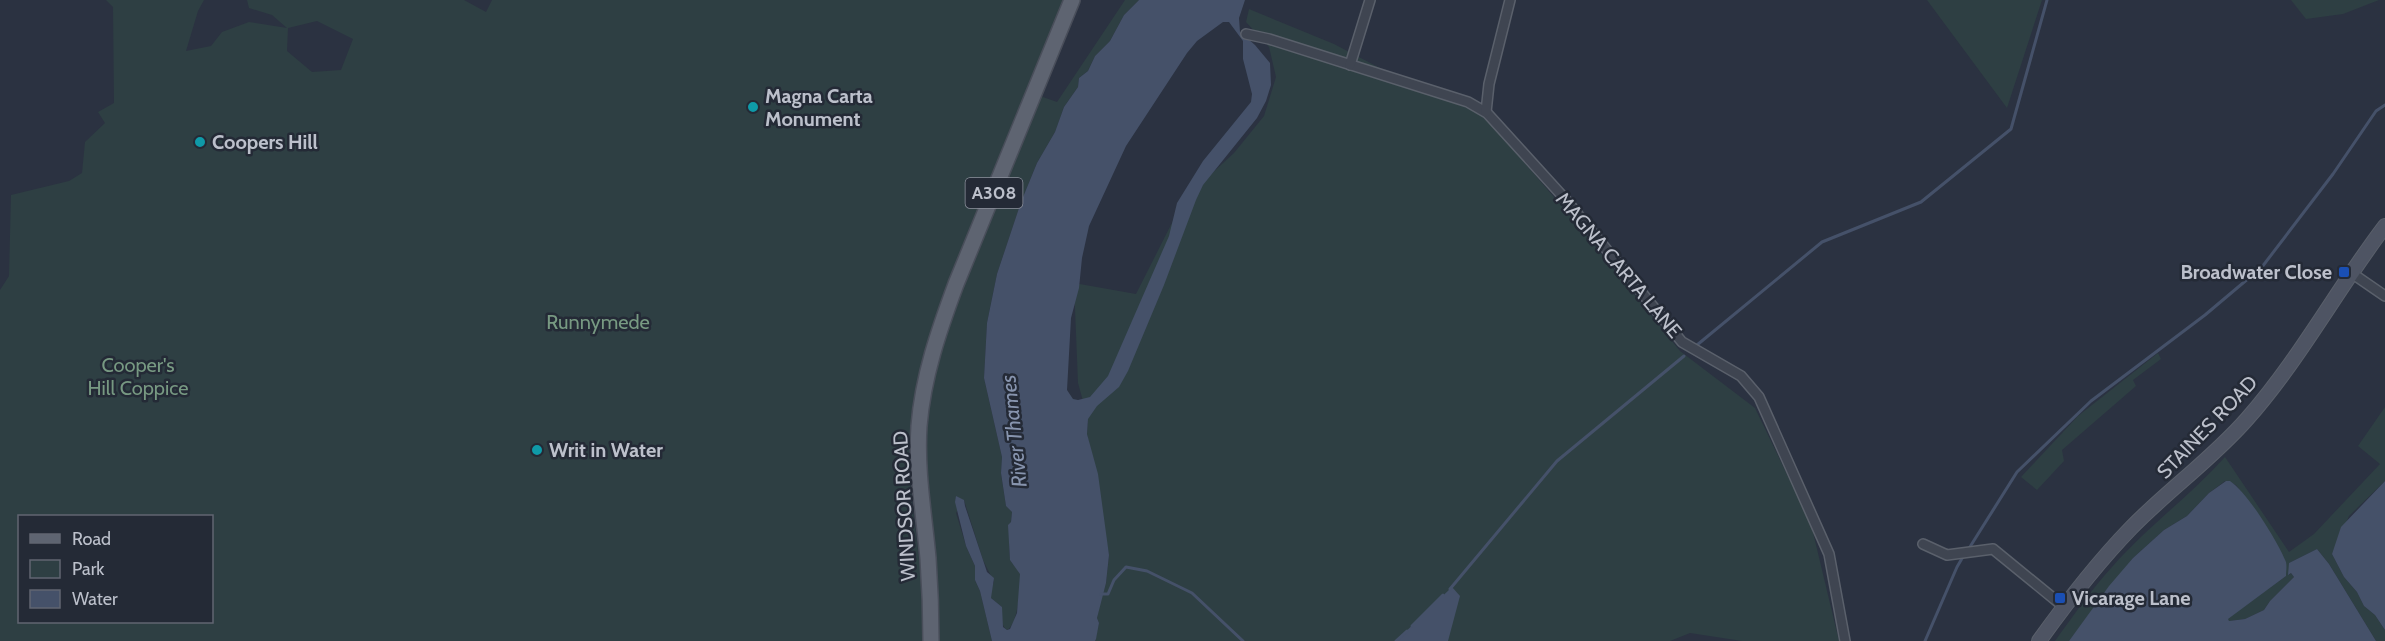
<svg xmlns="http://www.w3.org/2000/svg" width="2385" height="641" viewBox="0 0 2385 641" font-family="Cabin,sans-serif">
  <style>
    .green { fill: #2e3f43; fill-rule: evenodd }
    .water { fill: #455169; fill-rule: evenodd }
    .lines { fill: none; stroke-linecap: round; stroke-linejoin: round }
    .stream { stroke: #455169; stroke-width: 3 }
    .street-casing { stroke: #5a606b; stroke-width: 12 }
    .secondary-casing { stroke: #5a606b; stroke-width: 16 }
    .primary-casing { stroke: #494e5a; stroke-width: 18 }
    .street { stroke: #3f4551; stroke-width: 9 }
    .secondary { stroke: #4e5463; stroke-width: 14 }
    .primary { stroke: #5e6471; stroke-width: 15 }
    .culture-dot { fill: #0f9aa8; stroke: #242a36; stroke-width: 2 }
    .transit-dot { fill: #1a4fb4; stroke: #242a36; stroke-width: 2 }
    .labels { text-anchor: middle; stroke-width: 5; stroke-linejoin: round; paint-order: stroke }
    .shield { fill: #242a36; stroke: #8e939e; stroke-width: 1.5 }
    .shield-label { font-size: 18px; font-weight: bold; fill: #bcc0cb }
    .poi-label { font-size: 20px; font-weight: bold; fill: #bcc0cb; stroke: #242a36; text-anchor: start }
    .street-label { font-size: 20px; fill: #bcc0cb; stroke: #242a36 }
    .park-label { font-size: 20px; fill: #779982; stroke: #242a36 }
    .water-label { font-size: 21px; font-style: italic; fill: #8794ae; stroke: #242a36 }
  </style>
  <rect width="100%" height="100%" fill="#2b3241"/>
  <!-- green -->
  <g class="green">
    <path d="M106,0h98l-6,11 -12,40 25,-5 11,-14 27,-10 38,6 -15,-13 -23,-7 -2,-8h217l22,12 6,-12h576l-142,350c-8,35 -17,72 -17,109 2,61 17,121 15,182h-924v-351l9,-14 2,-81 58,-14 13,-8 3,-31 20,-19 -7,-11 16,-9 -1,-96zM317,21l36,18 -12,31 -29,2 -25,-21 1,-23zM20,516h192v106h-192z"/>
    <path d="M1125,0h14l-15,15 -14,26 -15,15 -7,15 -9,7 -1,9 -14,20 -9,25 -18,31 -16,39 -24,72 -10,49 -3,55 18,79 -1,17 5,32 6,6c-2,16 -4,30 -2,46 1,7 9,8 10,15 1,13 -2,51 -13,57 -7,-6 -6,-15 -5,-23l-11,-9v-10l3,-6 -11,-22 -19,-60 -8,13 10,33 9,20v14l5,11 12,50h-54l-1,-59 -9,-83 -3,-56 2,-30 13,-71 100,-246 17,6z"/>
    <path d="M1927,0h115l-35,108z"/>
    <path d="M2291,0h88l-36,14 -37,5z"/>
    <path d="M1249,9l85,35 65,34 40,16 17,10 27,10 93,109 104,128 75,57 56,116 28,117h-97l-52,-8 -20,8h-575l4,-18 -2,-5 2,-11 7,-24 3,-28 -22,-121 1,-15 -10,-36 -4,-100 62,11 48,-95 50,-46 30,-37 12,-39 -7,-30 -23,-25z"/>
    <path d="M2158,353l3,6 -28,21 3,6 -74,64 2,11 -27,29 -16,-13 57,-61z"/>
    <path d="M2385,407v74l-36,35 -17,38 12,23 13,15 7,14 11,9 10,15v11h-9l-47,-77 -12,-15 -28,14v12l2,-2 3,4 -24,24 -6,9 -19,9 -16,2 -2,-2 59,-43v-13l-15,-28 -35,-50 -11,-4 -16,12 -22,23 -23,14 -31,28 -64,83h-14c18,-25 36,-51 57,-74 35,-40 78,-71 113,-110l64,95 25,-18 66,-70 -22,-18z"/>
  </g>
  <!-- water -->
  <g class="water">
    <path d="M1139,0h106l-6,18 1,14 15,13 15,18 1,22 -5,16 -9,17 -54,67 -7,15 -32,85 -36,86 -9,16 -22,19 -9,13 -1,15 11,40 11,81 -3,28 -9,35 2,5 -3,16 -1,2h-103l-12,-50 -5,-11v-14l-9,-20 -11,-44 1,-6 8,4 1,6 22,66 7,6 -3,20 11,9 1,20 4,3 3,-1 7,-16 3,-39 -10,-14 -2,-35 3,-3 1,-10 -6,-6 -5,-33 1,-16 -18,-79 3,-55 10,-49 24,-72 16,-39 18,-31 9,-25 14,-20 1,-9 9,-7 7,-15 15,-15 14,-26zM1223,22h6l14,19v18l9,35 -1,8 -48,59 -26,42 -8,33 -61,140 -18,21 -12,3 -5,-1 -6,-9 4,-72 8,-30 3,-30 7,-32 37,-80 61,-93 10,-12z"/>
    <path d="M2226,481h4c18,12 48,61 56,81 1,4 0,10 0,14l-58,43 1,2 16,-2 19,-9 6,-9 24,-24 -3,-4 -3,2 1,-12 28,-14 12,15 47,77h-307l40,-55 24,-28 31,-28 23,-14 22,-23z"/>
    <path d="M2385,481v149l-10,-15 -11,-9 -7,-14 -13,-15 -12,-23 9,-27z"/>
    <path d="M1452,587l8,9 -12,45h-52z"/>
  </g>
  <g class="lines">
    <!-- stream -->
    <g class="stream">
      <path d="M1697,345l125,-103 99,-40 90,-73 36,-129"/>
      <path d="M1968,550l49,-78 74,-71 114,-86 57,-48 71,-93 43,-63 9,-6"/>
      <path d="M1450,589l107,-128 127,-105"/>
      <path d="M1101,594h7l6,-14 12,-13 21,4 45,22 51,48"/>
      <path d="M1412,626l31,-31"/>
      <path d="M1396,641l11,-10"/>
      <path d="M1925,641l32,-74 7,-12"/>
    </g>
    <defs>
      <g id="street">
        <path d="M1246,34l23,5 199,63 19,11 80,88 115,141 59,34 18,21 70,157 16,87"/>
        <path d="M1350,65l20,-65"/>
        <path d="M1486,112l3,-28 21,-84"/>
        <path d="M2353,274l32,22"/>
        <path d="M1923,544l24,11 46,-6 71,58"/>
      </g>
      <path id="secondary" d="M2039,641c28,-39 58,-78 92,-113 37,-38 81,-69 116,-109 53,-60 90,-130 138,-193"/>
      <path id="primary" d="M931,641c0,-28 -1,-55 -3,-83 -4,-44 -12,-88 -9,-132 4,-50 20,-96 37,-142l116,-284"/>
    </defs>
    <!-- street casing -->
    <use href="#street" class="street-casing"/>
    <!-- secondary casing -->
    <use href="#secondary" class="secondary-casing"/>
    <!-- primary casing -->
    <use href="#primary" class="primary-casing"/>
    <!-- street -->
    <use href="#street" class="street"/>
    <!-- secondary -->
    <use href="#secondary" class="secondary"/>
    <!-- primary -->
    <use href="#primary" class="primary"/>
  </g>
  <!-- markers -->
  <g class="culture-dot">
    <circle cx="753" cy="107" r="6"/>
    <circle cx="200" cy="142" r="6"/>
    <circle cx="537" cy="450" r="6"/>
  </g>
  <g class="transit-dot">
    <rect x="2338" y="266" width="12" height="12" rx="3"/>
    <rect x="2054" y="592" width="12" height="12" rx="3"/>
  </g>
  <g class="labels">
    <!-- shield labels -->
    <rect class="shield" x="965.5" y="178" width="57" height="30" rx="4.5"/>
    <g class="shield-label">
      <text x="994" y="199">A308</text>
    </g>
    <!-- poi labels -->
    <g class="poi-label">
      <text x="765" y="103">Magna Carta<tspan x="765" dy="23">Monument</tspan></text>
      <text x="212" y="149">Coopers Hill</text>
      <text x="2332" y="279" text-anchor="end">Broadwater Close</text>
      <text x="549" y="457">Writ in Water</text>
      <text x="2072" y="605">Vicarage Lane</text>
    </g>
    <!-- street labels -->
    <g class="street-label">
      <text transform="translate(1619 265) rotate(50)" y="7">MAGNA CARTA LANE</text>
      <text transform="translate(2207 427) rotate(-46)" y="7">STAINES ROAD</text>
      <text transform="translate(904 506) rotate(-93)" y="7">WINDSOR ROAD</text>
    </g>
    <!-- park labels -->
    <g class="park-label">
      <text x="598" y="329">Runnymede</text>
      <text x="138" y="372">Cooper's<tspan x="138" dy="23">Hill Coppice</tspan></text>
    </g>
    <!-- water labels -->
    <g class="water-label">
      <text transform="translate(1014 431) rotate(-96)" y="7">River Thames</text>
    </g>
  </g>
  <!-- legend -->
  <rect x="18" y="515" width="195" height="108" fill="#242a36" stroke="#616672" stroke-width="1.5"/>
  <rect x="30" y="534" width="30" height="9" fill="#5e6471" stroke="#616672" stroke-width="1.5"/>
  <text x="72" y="545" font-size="18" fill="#bcc0cb">Road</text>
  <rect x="30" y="560" width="30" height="18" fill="#2e3f43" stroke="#616672" stroke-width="1.5"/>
  <text x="72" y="575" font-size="18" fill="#bcc0cb">Park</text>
  <rect x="30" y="590" width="30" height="18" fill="#455169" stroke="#616672" stroke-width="1.5"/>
  <text x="72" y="605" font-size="18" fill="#bcc0cb">Water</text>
</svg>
